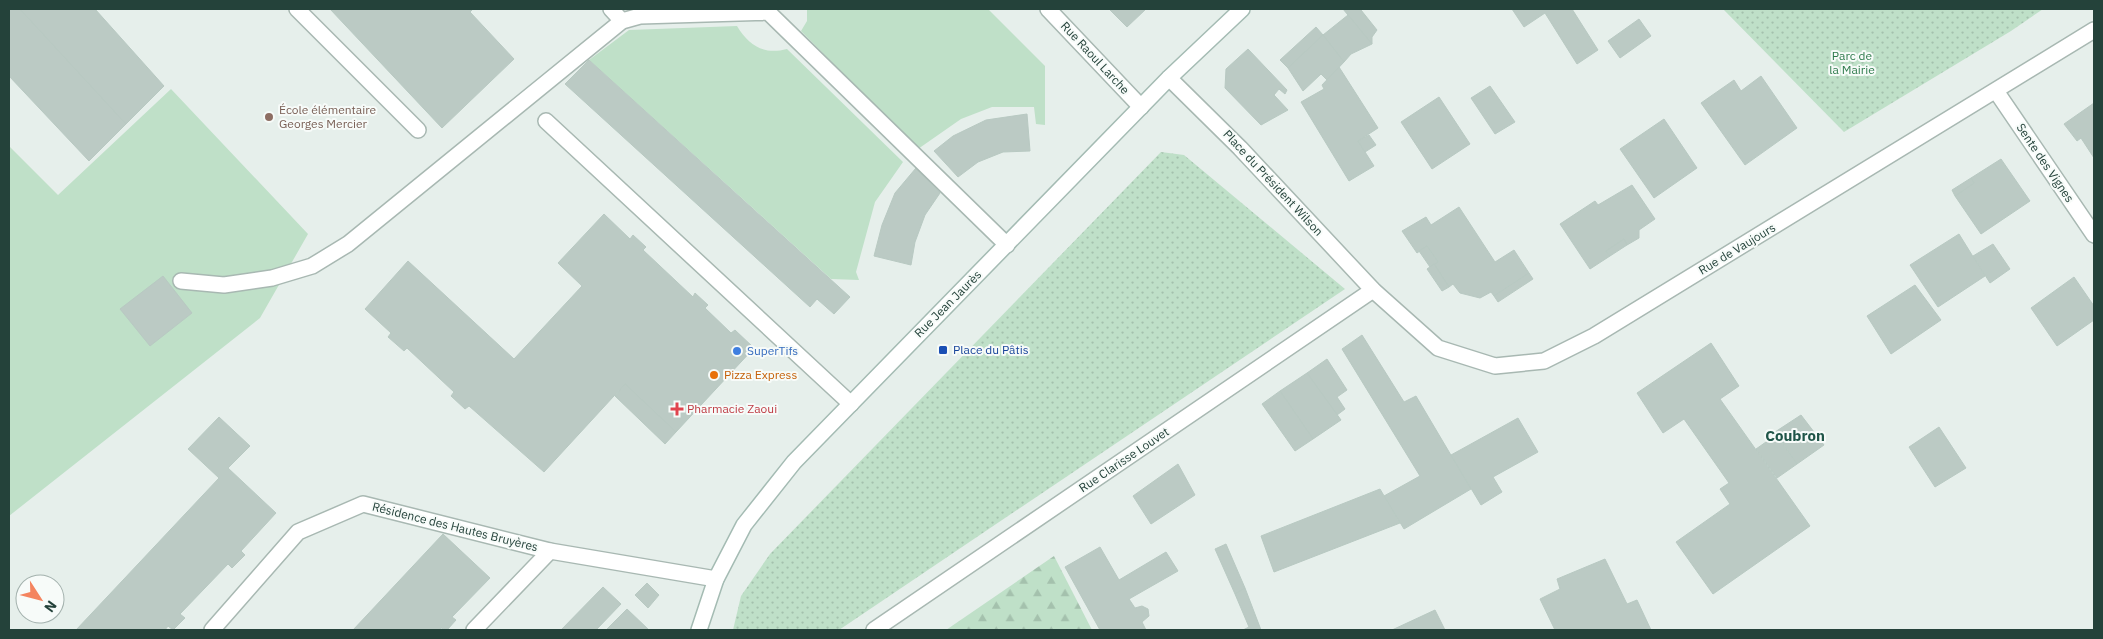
<svg xmlns="http://www.w3.org/2000/svg" width="2103" height="639" viewBox="0 0 2103 639" font-family="'IBM Plex Sans',sans-serif">
  <style>
    .green { fill: #bfe0c8 }
    .forest { fill: url(#forest-firs) }
    .park { fill: url(#park-dots) }
    .building { fill: #bbcac4; stroke: #b8c9c2 }
    .lines { fill: none; stroke-linecap: round; stroke-linejoin: round }
    .lane-casing { stroke: #a8b8b2; stroke-width: 18 }
    .street-casing { stroke: #a8b8b2; stroke-width: 18 }
    .secondary-casing { stroke: #a4bbb3; stroke-width: 18 }
    .lane { stroke: #fff; stroke-width: 15 }
    .street { stroke: #fff; stroke-width: 15 }
    .secondary { stroke: #fff; stroke-width: 15 }
    .education-dot { fill: #8d6e63; stroke: #f7fbf9; stroke-width: 2 }
    .transit-dot { fill: #1a4fb4; stroke: #f7fbf9; stroke-width: 2 }
    .shop-dot { fill: #3f7fe0; stroke: #f7fbf9; stroke-width: 2 }
    .food-dot { fill: #e8710a; stroke: #f7fbf9; stroke-width: 2 }
    .health-dot { fill: #e0444e; stroke: #f7fbf9; stroke-width: 2 }
    .labels { text-anchor: middle; stroke-width: 4; stroke-linejoin: round; paint-order: stroke }
    .park-label { font-size: 12px; fill: #2d7a4b; stroke: #f7fbf9 }
    .street-label { font-size: 12px; fill: #24423a; stroke: #f7fbf9 }
    .education-label { font-size: 12px; fill: #785e54; stroke: #f7fbf9; text-anchor: start }
    .transit-label { font-size: 12px; fill: #164399; stroke: #f7fbf9; text-anchor: start }
    .shop-label { font-size: 12px; fill: #366cbe; stroke: #f7fbf9; text-anchor: start }
    .food-label { font-size: 12px; fill: #c56008; stroke: #f7fbf9; text-anchor: start }
    .health-label { font-size: 12px; fill: #be3a42; stroke: #f7fbf9; text-anchor: start }
    .quarter-label { font-size: 15px; font-weight: bold; fill: #1f5548; stroke: #f7fbf9 }
  </style>
  <defs>
    <pattern id="forest-firs" width="22" height="20" patternUnits="userSpaceOnUse" patternTransform="scale(1.25)"><rect width="22" height="20" fill="#bfe0c8"/><path d="M5 1l3.5 6h-7zM16 11l3.5 6h-7z" fill="#a4c1ad"/></pattern>
    <pattern id="park-dots" width="8" height="8" patternUnits="userSpaceOnUse" patternTransform="scale(1.25)"><rect width="8" height="8" fill="#bfe0c8"/><path d="M2 2h.1M6 6h.1" fill="none" stroke="#a4c1ad" stroke-width="1.8" stroke-linecap="round"/></pattern>
  </defs>
  <rect width="100%" height="100%" fill="#e6efeb"/>
  <!-- green -->
  <g class="green">
    <path d="M807,9h181l57,57v59l-9,-1 -2,-17h-42l-31,12 -43,30 -117,-118 6,-10z"/>
    <path d="M737,26c12,20 27,29 50,23l116,113 -28,40 -19,70 3,8 -28,-1 -242,-219 40,-30z"/>
    <path d="M171,89l137,145 -48,84 -251,198v-370l49,49z"/>
  </g>
  <!-- forest -->
  <path class="forest" d="M1054,556l38,74h-146z"/>
  <!-- park -->
  <g class="park">
    <path d="M1723,9h320l-32,22 -167,101z"/>
    <path d="M1161,152l23,3 161,134 -506,341h-106l8,-34 29,-42z"/>
  </g>
  <!-- building -->
  <g class="building">
    <path d="M9,9h11l106,115 -37,37 -80,-85z"/>
    <path d="M20,9h75l69,77 -38,38z"/>
    <path d="M330,9h143l-3,3 44,47 -72,69z"/>
    <path d="M1109,9h37l-19,18z"/>
    <path d="M1343,9h20l-2,1 16,20 -5,7v7z"/>
    <path d="M1512,9h60l26,41 -21,14 -32,-51 -21,14z"/>
    <path d="M1348,15l24,29 -21,10 -7,8 -21,-27z"/>
    <path d="M1639,19l12,17 -31,22 -12,-17z"/>
    <path d="M1316,27l7,8 -35,33 -8,-8z"/>
    <path d="M1323,35l21,27 -17,18 -6,-6 -18,17 -15,-23z"/>
    <path d="M1248,49l39,41 -2,4 -6,-5 -5,6 14,15 -27,15 -36,-37 1,-19z"/>
    <path d="M589,60l261,237 -16,17 -17,-15 -7,8 -245,-223z"/>
    <path d="M1339,67l39,61 -20,13 16,25 -25,15 -48,-79 23,-13 -2,-4z"/>
    <path d="M1761,76l36,52 -52,37 -44,-62 33,-23 7,11z"/>
    <path d="M1490,86l25,36 -20,12 -24,-36z"/>
    <path d="M1439,97l31,47 -38,25 -31,-47z"/>
    <path d="M2094,103v55l-13,-20 -4,3 -13,-17z"/>
    <path d="M1027,114l3,37 -27,1 -25,10 -20,15 -24,-26 19,-15 33,-16z"/>
    <path d="M1664,119l33,49 -43,30 -34,-49z"/>
    <path d="M1369,135l7,10 -11,7 -7,-11z"/>
    <path d="M2001,159l29,42 -49,33 -26,-38 19,-13 -3,-5z"/>
    <path d="M916,168l24,25 -15,22 -10,27 -4,23 -37,-9 8,-31 13,-32z"/>
    <path d="M1971,178l3,5 -19,13 -3,-6z"/>
    <path d="M1632,185l23,34 -16,11v8l-12,7 -3,-6 -18,12 4,5 -20,13 -30,-45 35,-23 3,4z"/>
    <path d="M1459,207l36,55 19,-12 15,23 -35,23 -3,-4 -11,6 -20,-5 -7,-9 -4,3 -15,-23 4,-2 -11,-16 -10,7 -15,-22 24,-14 5,8z"/>
    <path d="M604,214l26,25 3,-4 13,12 -3,3 50,47 2,-4 13,12 -3,3 26,25 4,-3 19,18 -78,84 -51,-48 -81,88 -75,-66 -4,3 -14,-13 3,-4 -47,-44 -3,3 -16,-14 3,-4 -26,-24 43,-48 106,98 68,-73 -24,-23z"/>
    <path d="M1959,234l26,42 -47,31 -28,-42z"/>
    <path d="M1624,239l3,6 -17,11 -4,-5z"/>
    <path d="M1993,244l17,25 -20,14 -17,-27z"/>
    <path d="M1427,246l11,16 -8,5 -11,-16z"/>
    <path d="M1434,264l15,23 -7,4 -15,-22z"/>
    <path d="M1529,273l4,6 -35,23 -4,-6z"/>
    <path d="M163,276l29,37 -42,33 -30,-37z"/>
    <path d="M2074,277l20,29v14l-37,26 -26,-38z"/>
    <path d="M1915,285l26,35 -50,34 -24,-38z"/>
    <path d="M1362,335l42,67 12,-6 55,93 -67,40 -20,-33 36,-20 -78,-127z"/>
    <path d="M1711,343l28,43 -19,13 90,127 -97,68 -37,-52 54,-38 -10,-15 9,-6 -45,-64 -21,14 -26,-40z"/>
    <path d="M1327,359l20,31 -10,7 8,12 -8,6 -30,-42z"/>
    <path d="M1307,373l34,47 -28,19 -33,-48z"/>
    <path d="M625,384l51,48 -11,12 -50,-48z"/>
    <path d="M1280,391l33,48 -18,12 -33,-47z"/>
    <path d="M1801,415l23,30 -27,19 -22,-32z"/>
    <path d="M219,417l31,29 -22,22 48,45 -35,38 4,4 -13,13 -4,-4 -48,50 5,4 -12,12 -5,-4 -3,4h-89l143,-152 -31,-29z"/>
    <path d="M1518,418l20,34 -45,25 9,15 -21,13 -30,-50z"/>
    <path d="M1939,427l27,41 -31,19 -26,-40z"/>
    <path d="M1776,435l21,29 -20,14 -21,-29z"/>
    <path d="M1178,464l17,31 -44,29 -18,-28z"/>
    <path d="M1380,489l20,34 -126,49 -13,-36z"/>
    <path d="M443,534l47,44 -38,39 4,3 -9,10 -6,-2 -2,2h-86z"/>
    <path d="M1226,544l19,44 -10,6 -20,-45z"/>
    <path d="M1100,547l19,33 47,-28 12,19 -49,28 6,9 7,-2 6,3 1,7 -7,6 4,8h-46l-35,-63z"/>
    <path d="M1605,559l22,45 10,-4 14,30h-96l-15,-31 20,-10 -3,-10z"/>
    <path d="M647,583l12,12 -11,13 -13,-13z"/>
    <path d="M603,587l18,17 -25,26h-35z"/>
    <path d="M1245,588l16,42h-18l6,-3 -14,-33z"/>
    <path d="M627,609l22,21h-43z"/>
    <path d="M1435,610l10,20h-53z"/>
  </g>
  <g class="lines">
    <defs>
      <g id="lane">
        <path d="M297,9l121,121"/>
        <path d="M546,121l305,283"/>
      </g>
      <g id="street">
        <path d="M611,9l11,12"/>
        <path d="M1048,9l93,98"/>
        <path d="M1169,78l71,70 133,142 65,58 57,18 49,-5 50,-25 500,-306"/>
        <path d="M1996,91l98,144"/>
        <path d="M181,281l43,4 48,-7 40,-12 36,-22 274,-223 18,-5 128,-4 239,233"/>
        <path d="M212,630l86,-98 65,-28 187,47 166,28"/>
        <path d="M474,630l76,-79"/>
        <path d="M874,630l499,-340"/>
      </g>
      <path id="secondary" d="M699,630l17,-51 28,-54 50,-63 375,-384 73,-69"/>
    </defs>
    <!-- lane casing -->
    <use href="#lane" class="lane-casing"/>
    <!-- street casing -->
    <use href="#street" class="street-casing"/>
    <!-- secondary casing -->
    <use href="#secondary" class="secondary-casing"/>
    <!-- lane -->
    <use href="#lane" class="lane"/>
    <!-- street -->
    <use href="#street" class="street"/>
    <!-- secondary -->
    <use href="#secondary" class="secondary"/>
  </g>
  <!-- markers -->
  <circle class="education-dot" cx="269" cy="117" r="5"/>
  <rect class="transit-dot" x="938" y="345" width="10" height="10" rx="2.5"/>
  <circle class="shop-dot" cx="737" cy="351" r="5"/>
  <circle class="food-dot" cx="714" cy="375" r="5"/>
  <path class="health-dot" d="M674.5 401.5h5v5h5v5h-5v5h-5v-5h-5v-5h5z"/>
  <g class="labels">
    <!-- park labels -->
    <g class="park-label">
      <text x="1852" y="60">Parc de<tspan x="1852" dy="14">la Mairie</tspan></text>
    </g>
    <!-- street labels -->
    <g class="street-label">
      <text transform="translate(1095 58) rotate(47)" y="4">Rue Raoul Larche</text>
      <text transform="translate(2045 163) rotate(56)" y="4">Sente des Vignes</text>
      <text transform="translate(1273 183) rotate(47)" y="4">Place du Président Wilson</text>
      <text transform="translate(1737 249) rotate(-31)" y="4">Rue de Vaujours</text>
      <text transform="translate(948 304) rotate(-45)" y="4">Rue Jean Jaurès</text>
      <text transform="translate(1124 460) rotate(-34)" y="4">Rue Clarisse Louvet</text>
      <text transform="translate(455 527) rotate(14)" y="4">Résidence des Hautes Bruyères</text>
    </g>
    <!-- education labels -->
    <g class="education-label">
      <text x="279" y="114">École élémentaire<tspan x="279" dy="14">Georges Mercier</tspan></text>
    </g>
    <!-- transit labels -->
    <g class="transit-label">
      <text x="953" y="354">Place du Pâtis</text>
    </g>
    <!-- shop labels -->
    <g class="shop-label">
      <text x="747" y="355">SuperTifs</text>
    </g>
    <!-- food labels -->
    <g class="food-label">
      <text x="724" y="379">Pizza Express</text>
    </g>
    <!-- health labels -->
    <g class="health-label">
      <text x="687" y="413">Pharmacie Zaoui</text>
    </g>
    <!-- quarter labels -->
    <g class="quarter-label">
      <text x="1795" y="441">Coubron</text>
    </g>
  </g>
  <!-- border -->
  <rect width="2103" height="639" fill="none" stroke="#24423a" stroke-width="20"/>
  <!-- north arrow -->
  <g transform="translate(40 599) rotate(126)"><circle r="24" fill="#f7fbf9" stroke="#a3b1ad"/>
  <path d="M0-4L9 19L0 12L-9 19Z" fill="#f4845f"/>
  <text y="-8" font-size="14" font-weight="bold" text-anchor="middle" fill="#24423a">N</text>
  </g>
</svg>
